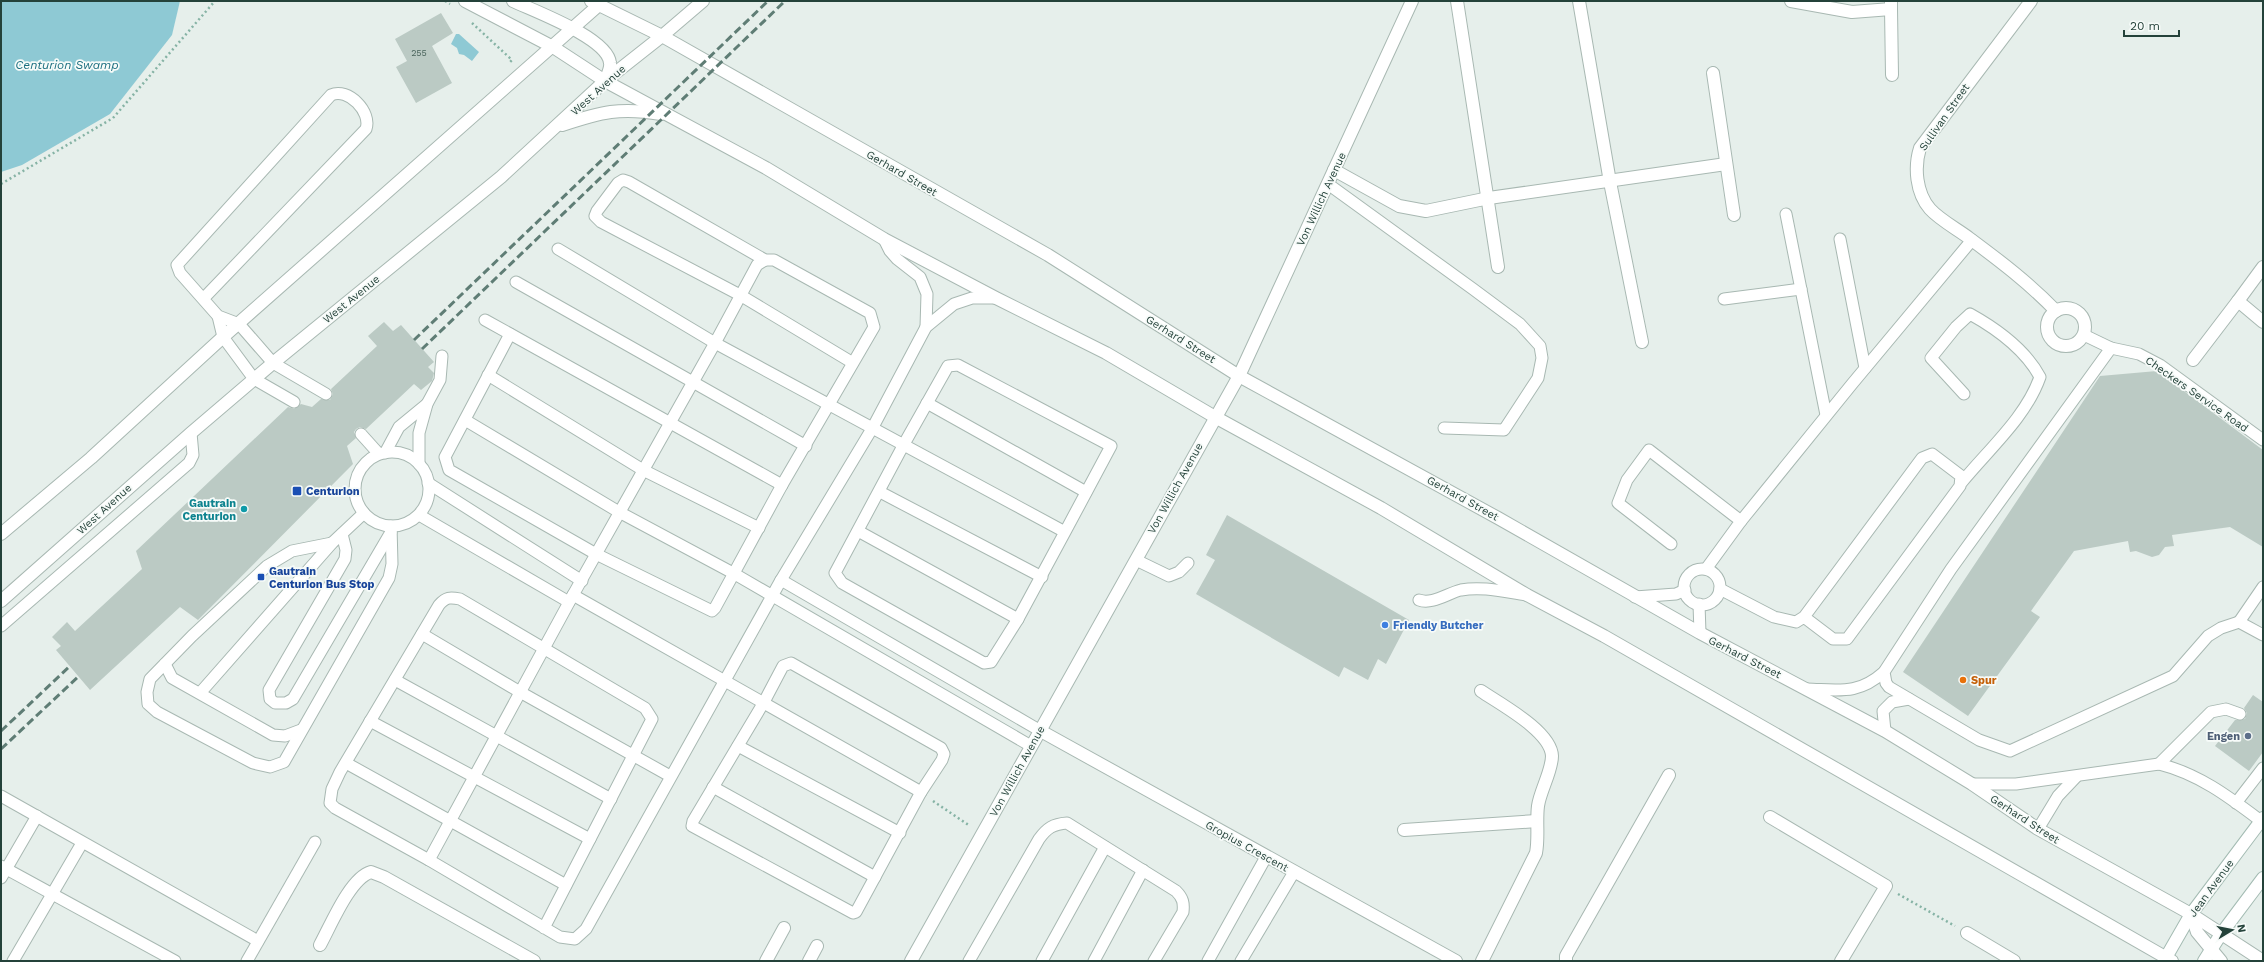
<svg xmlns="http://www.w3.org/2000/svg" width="2264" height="962" viewBox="0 0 2264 962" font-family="'Work Sans',sans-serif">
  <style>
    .water { fill: #8ec9d4 }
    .building { fill: #bbcac4 }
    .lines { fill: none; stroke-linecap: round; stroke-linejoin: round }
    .service-casing { stroke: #a8b8b2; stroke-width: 13 }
    .minor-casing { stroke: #a8b8b2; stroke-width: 14 }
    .tertiary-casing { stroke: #a8b8b2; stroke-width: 14 }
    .secondary-casing { stroke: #a4bbb3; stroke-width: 14 }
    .path { stroke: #86b3a5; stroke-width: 2.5; stroke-dasharray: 2 3; stroke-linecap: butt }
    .service { stroke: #fff; stroke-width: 11 }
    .minor { stroke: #fff; stroke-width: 12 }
    .tertiary { stroke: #fff; stroke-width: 12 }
    .secondary { stroke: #fff; stroke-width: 12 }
    .rail { stroke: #5f7d75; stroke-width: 3; stroke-dasharray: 8 4; stroke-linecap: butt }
    .transit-dot { fill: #1a4fb4; stroke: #f7fbf9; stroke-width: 1.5 }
    .culture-dot { fill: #0f9aa8; stroke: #f7fbf9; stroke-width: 1.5 }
    .shop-dot { fill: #3f7fe0; stroke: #f7fbf9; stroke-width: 1.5 }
    .food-dot { fill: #e8710a; stroke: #f7fbf9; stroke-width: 1.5 }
    .service-dot { fill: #5c6f8a; stroke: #f7fbf9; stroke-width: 1.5 }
    .labels { text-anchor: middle; stroke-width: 3.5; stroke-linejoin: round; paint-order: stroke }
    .number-label { font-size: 9px; fill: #4a645c }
    .street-label { font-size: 11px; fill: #24423a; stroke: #f7fbf9 }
    .transit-label { font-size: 11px; font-weight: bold; fill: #164399; stroke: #f7fbf9; text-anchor: start }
    .culture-label { font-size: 11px; font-weight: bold; fill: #0d838f; stroke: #f7fbf9; text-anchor: end }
    .shop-label { font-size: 11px; font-weight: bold; fill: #366cbe; stroke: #f7fbf9; text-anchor: start }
    .food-label { font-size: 11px; font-weight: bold; fill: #c56008; stroke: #f7fbf9; text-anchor: start }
    .service-label { font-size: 11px; font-weight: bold; fill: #4e5e75; stroke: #f7fbf9; text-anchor: end }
    .water-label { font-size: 12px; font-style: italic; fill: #1c6f80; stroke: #f7fbf9 }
  </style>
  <rect width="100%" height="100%" fill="#e6efeb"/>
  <!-- water -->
  <g class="water">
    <path d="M1,1h179l-8,34 -62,79 -88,51 -21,7z"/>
    <path d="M456,34h3l20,18 -7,9 -8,-6 -5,-1 -2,-6 -6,-4z"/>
  </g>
  <!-- building -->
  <g class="building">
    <path d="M441,13l12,20 -21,13 20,37 -36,20 -20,-36 11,-6 -12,-22z"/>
    <path d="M384,322l9,9 8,-6 33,37 -6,5 6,6 -2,8 -11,9 -7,-6 -48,45 -6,-2 -4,2 -2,3 2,6 -9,8 6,18 -155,156 -18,-13 -90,83 -34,-40 5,-4 -9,-9 15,-15 8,9 67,-62 -6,-18 152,-144 6,2 7,-5 11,3 9,-8 9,1 3,-6 -2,-5 46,-43 -9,-10z"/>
    <path d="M2157,371l106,79v97l-33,-20 -58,8 2,11 -9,1 -6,8 -7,2 -16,-6 -6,1 -2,-11 -54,10 -43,60 9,6 -72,99 -65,-44 197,-296z"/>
    <path d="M1227,515l182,105 -23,44 -8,-5 -10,21 -24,-13 -5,10 -143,-83 19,-34 -9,-5z"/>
    <path d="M2253,695l10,7v50l-14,19 -34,-25 20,-26 10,-1 2,-6 -3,-5z"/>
  </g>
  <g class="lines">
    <defs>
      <g id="service">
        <path d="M1328,184l145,105 47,35 20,22 2,12 -4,20 -34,52 -60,-2"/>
        <path d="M1786,214l40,201"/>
        <path d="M884,239l6,12 7,8 23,18 7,17 -1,33"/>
        <path d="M1840,239l25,129"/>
        <path d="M558,249l157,94 350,189 -47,87 -27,43 -7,1 -142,-80 -7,-10 69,-129 44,-78 10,-1 153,81 -46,86"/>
        <path d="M516,282l290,164"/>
        <path d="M203,299l163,-170c6,-17 -18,-42 -35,-34l-154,170 3,8 38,43 21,8 34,39 53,31"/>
        <path d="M1724,299l77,-10"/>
        <path d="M218,316l5,21 31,42 40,23"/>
        <path d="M485,320l297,165"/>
        <path d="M510,334l-65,123 4,13 147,84 116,57 3,-3 67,-123 92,-158 -4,-14 -96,-53h-9l-136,-78 -6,-2 -5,3 -21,28 -2,5 6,6 139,73 113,68"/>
        <path d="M2084,335l27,13 28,6 21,11 103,75"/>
        <path d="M2111,348l-160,221 -67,103 2,11 3,4 90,53 31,11 163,-75 35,-40 13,-8 18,-6 24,13"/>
        <path d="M488,375l155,95 116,58"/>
        <path d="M927,403l159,89"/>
        <path d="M465,420l154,92 114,61 298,173"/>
        <path d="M361,434l18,20"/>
        <circle cx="392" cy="489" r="37"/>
        <path d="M385,453l14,-26 28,-23"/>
        <path d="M419,464v-31l8,-29 13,-24 2,-24"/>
        <path d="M1962,482c27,-33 64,-65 78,-105 -15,-28 -43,-48 -70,-63l-14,13 -25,31 33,36"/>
        <path d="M428,483l154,98"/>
        <path d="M880,492l162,85"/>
        <path d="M419,515l150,87"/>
        <path d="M1741,521l111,-137 120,-144"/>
        <path d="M858,531l160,88"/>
        <path d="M342,534l4,16 -1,9 -76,131 1,9 5,4h11l7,-4 98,-167"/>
        <path d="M332,543l-40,8 -25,15 -75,70 -42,43 -3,13 1,12 9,8 96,51 17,4 14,-5 105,-184 3,-14 -1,-38"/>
        <path d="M1671,544l-53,-41 9,-23 22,-30 92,71 -35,48"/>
        <path d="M1136,560l33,16 10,-4 9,-9"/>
        <circle cx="1702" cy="587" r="18"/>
        <path d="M781,580l258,150"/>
        <path d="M1720,589l54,28 22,5 8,-5 118,-159 10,-4 29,22 -1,10 -113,153h-14l-29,-22"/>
        <path d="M573,595l348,197"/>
        <path d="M1635,597l41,-3 9,-4"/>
        <path d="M1419,600c13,5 29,-7 42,-10 22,-4 44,2 66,5"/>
        <path d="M1699,604l1,29"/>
        <path d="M2239,622l24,-35"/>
        <path d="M1,626l188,-163 4,-8 -2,-22"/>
        <path d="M422,634l98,58 150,84"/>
        <path d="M791,663l150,85 3,6 -2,6 -21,32 -65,120 -3,1 -161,-87 1,-5 71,-119 19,-36z"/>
        <path d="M165,664l7,14 101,57 12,1 16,-6"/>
        <path d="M395,680l216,119"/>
        <path d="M1807,689c33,1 51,6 77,-17"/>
        <path d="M200,693l132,-150 32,-30"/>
        <path d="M370,721l220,118"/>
        <path d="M1885,731l-2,-20 9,-9 17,-3"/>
        <path d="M738,746l162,87"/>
        <path d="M346,763l220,122"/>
        <path d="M2159,764l52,-52 15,-3 14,5"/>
        <path d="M1972,784h44l143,-20c40,10 70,33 102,57"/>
        <path d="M713,787l162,90"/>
        <path d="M1,796l257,145"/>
        <path d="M2236,803l27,-35"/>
        <path d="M2038,829l20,-33 18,-19"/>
        <path d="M429,860l144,-265 142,-252 42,-78 8,-5"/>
        <path d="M1,866l174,95"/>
        <path d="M1,878l36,-62"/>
        <path d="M544,928l108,-209 -7,-11 -185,-109c-10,-2 -14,-2 -21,6l-99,167 -8,17 -2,14 5,5 94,52 131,77 15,2 11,-10 195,-349 92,-153 53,-100 28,-23 18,-6h24"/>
        <path d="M13,961l69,-118"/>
        <path d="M247,961l68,-119"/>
        <path d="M969,961l70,-122c8,-11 14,-15 28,-16l109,68c7,7 8,12 7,21l-29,49"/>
        <path d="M1042,961l63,-114"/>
        <path d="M1094,961l49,-91"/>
        <path d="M1208,961l58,-104"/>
        <path d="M1241,961l53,-89"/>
      </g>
      <g id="minor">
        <path d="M1457,1l41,266"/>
        <path d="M1579,1l31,181 32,160"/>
        <path d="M1791,1l61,11 39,-3v-8"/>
        <path d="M2031,1l-111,147c-6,19 -4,45 10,61 10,11 27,20 39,29 31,23 60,45 87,73"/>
        <path d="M1891,9l1,66"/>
        <path d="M662,36l41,-35"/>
        <path d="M1713,73l21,142"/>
        <path d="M1334,170l65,36 27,5 63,-13 237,-34"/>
        <path d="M2263,267l-25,34 25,21"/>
        <circle cx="2066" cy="327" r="19"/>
        <path d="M2193,360l45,-59"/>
        <path d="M1481,691c19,13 70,40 71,65 0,15 -12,35 -14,50 -2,16 1,31 -2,47l-54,108"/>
        <path d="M1039,730l417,231"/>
        <path d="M1770,817l116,69 -45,75"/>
        <path d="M1404,830l133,-9"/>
        <path d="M1967,933l47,28"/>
        <path d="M320,945c11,-20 30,-67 51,-73l13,5 150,84"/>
        <path d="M766,961l18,-33"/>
        <path d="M809,961l8,-15"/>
        <path d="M911,961l328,-585 173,-375"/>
        <path d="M1566,961v-5l103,-181"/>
      </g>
      <g id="tertiary">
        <path d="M465,1l88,46 52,34 161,87 118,71 112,59 110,55 109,64 166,91 146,87 77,41 568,325"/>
        <path d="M513,1c21,10 95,37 97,62 1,5 -3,13 -5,18"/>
        <path d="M591,1l71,35 386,219 191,121 259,142 202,115 185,98 87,53 66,45 153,85 72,47"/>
        <path d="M562,125c39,-13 58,-18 99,-11"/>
        <path d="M1,534l90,-76 132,-121 377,-333"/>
        <path d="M1,601l190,-168 82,-70 228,-186 104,-96 57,-45"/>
        <path d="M2191,914l6,18 24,29"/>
      </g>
      <g id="secondary">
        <path d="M2164,961l27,-47 72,-96"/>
        <path d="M2204,961l17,-27 42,-56"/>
      </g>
    </defs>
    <!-- service casing -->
    <use href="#service" class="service-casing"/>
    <!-- minor casing -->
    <use href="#minor" class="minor-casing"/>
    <!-- tertiary casing -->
    <use href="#tertiary" class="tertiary-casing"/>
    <!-- secondary casing -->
    <use href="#secondary" class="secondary-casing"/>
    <!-- path -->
    <g class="path">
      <path d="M445,1l5,3"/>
      <path d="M472,23l40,37 -2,2"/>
      <path d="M1,184l112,-66 102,-117"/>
      <path d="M933,801l37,25"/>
      <path d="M1898,894l57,32"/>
    </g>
    <!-- service -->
    <use href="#service" class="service"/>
    <!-- minor -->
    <use href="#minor" class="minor"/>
    <!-- tertiary -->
    <use href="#tertiary" class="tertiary"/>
    <!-- secondary -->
    <use href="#secondary" class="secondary"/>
    <!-- rail -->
    <g class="rail">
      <path d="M414,340l354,-339"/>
      <path d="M422,349l363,-348"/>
      <path d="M1,731l69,-65"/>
      <path d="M1,749l78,-73"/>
    </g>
  </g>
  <!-- markers -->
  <g class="transit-dot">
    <rect x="292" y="486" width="10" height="10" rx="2"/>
    <rect x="257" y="573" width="8" height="8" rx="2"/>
  </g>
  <circle class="culture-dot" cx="244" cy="509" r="4"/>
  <circle class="shop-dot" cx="1385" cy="625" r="4"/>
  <circle class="food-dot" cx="1963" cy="680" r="4"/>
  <circle class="service-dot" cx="2248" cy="736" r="4"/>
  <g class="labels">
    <!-- number labels -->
    <g class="number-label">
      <text x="419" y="56">255</text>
    </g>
    <!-- street labels -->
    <g class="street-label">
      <text transform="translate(598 90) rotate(-42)" y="4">West Avenue</text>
      <text transform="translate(1944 117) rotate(-55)" y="4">Sullivan Street</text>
      <text transform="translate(902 173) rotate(30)" y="4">Gerhard Street</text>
      <text transform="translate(1321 199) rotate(-65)" y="4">Von Willich Avenue</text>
      <text transform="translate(351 299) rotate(-39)" y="4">West Avenue</text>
      <text transform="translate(1181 339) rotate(32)" y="4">Gerhard Street</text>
      <text transform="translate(2197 394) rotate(35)" y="4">Checkers Service Road</text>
      <text transform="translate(1175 488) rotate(-61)" y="4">Von Willich Avenue</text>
      <text transform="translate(1463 498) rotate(29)" y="4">Gerhard Street</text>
      <text transform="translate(104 509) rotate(-42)" y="4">West Avenue</text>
      <text transform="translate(1745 657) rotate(27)" y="4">Gerhard Street</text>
      <text transform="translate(1017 771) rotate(-61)" y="4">Von Willich Avenue</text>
      <text transform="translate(2025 819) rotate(33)" y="4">Gerhard Street</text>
      <text transform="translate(1247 846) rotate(29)" y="4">Gropius Crescent</text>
      <text transform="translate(2211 888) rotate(-54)" y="4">Jean Avenue</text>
    </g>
    <!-- transit labels -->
    <g class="transit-label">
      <text x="306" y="495">Centurion</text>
      <text x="269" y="575">Gautrain<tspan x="269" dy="13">Centurion Bus Stop</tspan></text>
    </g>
    <!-- culture labels -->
    <g class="culture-label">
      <text x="236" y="507">Gautrain<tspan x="236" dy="13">Centurion</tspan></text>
    </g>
    <!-- shop labels -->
    <g class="shop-label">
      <text x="1393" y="629">Friendly Butcher</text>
    </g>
    <!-- food labels -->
    <g class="food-label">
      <text x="1971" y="684">Spur</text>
    </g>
    <!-- service labels -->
    <g class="service-label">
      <text x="2240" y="740">Engen</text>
    </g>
    <!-- water labels -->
    <g class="water-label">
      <text x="67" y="69">Centurion Swamp</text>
    </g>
  </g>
  <!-- border -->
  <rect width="2264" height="962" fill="none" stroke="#24423a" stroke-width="4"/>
  <!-- north arrow -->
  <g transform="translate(2232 930) rotate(80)" stroke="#f7fbf9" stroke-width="3" paint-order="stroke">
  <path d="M0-3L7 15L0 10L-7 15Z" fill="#24423a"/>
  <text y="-6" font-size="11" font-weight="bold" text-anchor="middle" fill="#24423a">N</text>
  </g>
  <!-- scale -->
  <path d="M2124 30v6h55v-6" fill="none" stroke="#24423a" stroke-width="2"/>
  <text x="2130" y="30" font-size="12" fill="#24423a" stroke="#f7fbf9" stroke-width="3" paint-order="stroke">20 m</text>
</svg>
